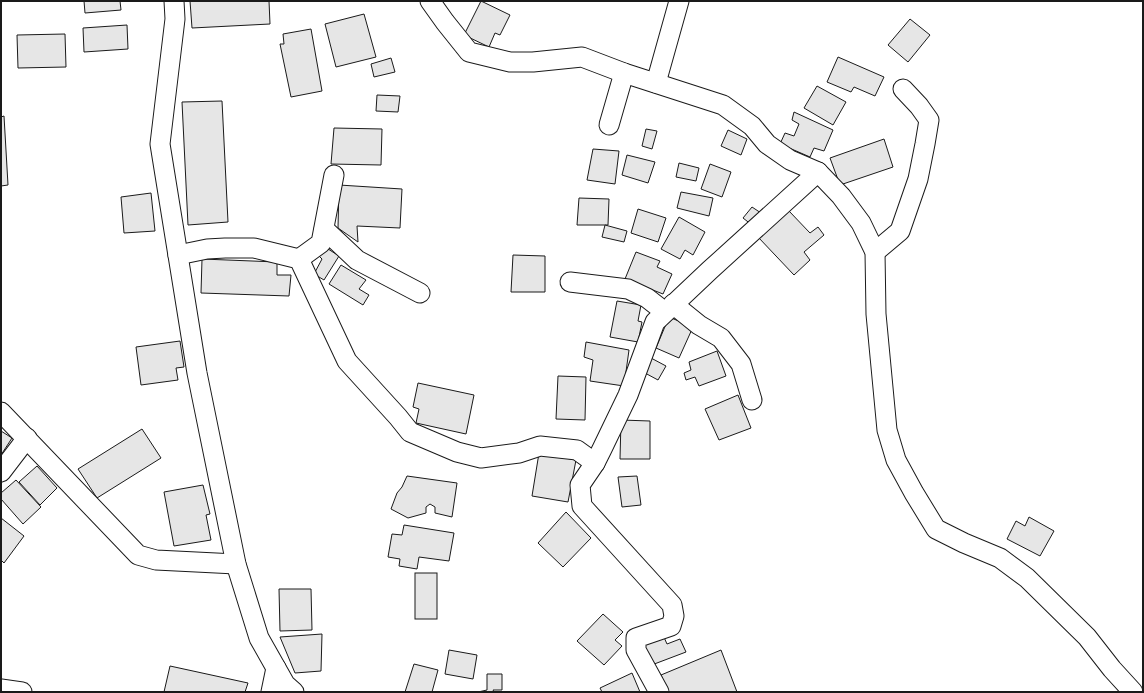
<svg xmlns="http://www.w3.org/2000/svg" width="1144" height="693" viewBox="0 0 1144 693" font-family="'Source Sans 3',sans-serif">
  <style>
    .building { fill: #e6e6e6; stroke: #1a1a1a }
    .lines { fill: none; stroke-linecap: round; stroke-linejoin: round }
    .minor-casing { stroke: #1a1a1a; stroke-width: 21 }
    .minor { stroke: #fff; stroke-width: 19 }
  </style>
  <rect width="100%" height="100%" fill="#fff"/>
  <!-- building -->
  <g class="building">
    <path d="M84,1h36l1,9 -36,3z"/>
    <path d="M190,1h79l1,23 -78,4z"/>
    <path d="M481,1l29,14 -10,20 -5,-2 -6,14 -25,-12z"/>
    <path d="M364,14l12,43 -40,10 -11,-43z"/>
    <path d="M910,19l20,16 -22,27 -20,-17z"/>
    <path d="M127,25l1,24 -44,3 -1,-24z"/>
    <path d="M311,29l11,62 -31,6 -11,-53h4l-1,-10z"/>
    <path d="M65,34l1,33 -48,1 -1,-33z"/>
    <path d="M838,57l46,20 -9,19 -21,-9 -3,5 -24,-10z"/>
    <path d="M391,58l4,14 -21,5 -3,-13z"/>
    <path d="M817,86l29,16 -13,23 -29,-17z"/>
    <path d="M377,95l23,1 -2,16 -22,-1z"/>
    <path d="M222,101l6,121 -40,3 -6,-123z"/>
    <path d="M794,112l39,18 -9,21 -10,-3 -4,9 -30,-13 5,-11 9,3 5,-12 -7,-4z"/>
    <path d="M4,116l4,69 -7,1v-69z"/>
    <path d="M334,128l48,1 -1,36 -50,-1z"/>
    <path d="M646,129l11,2 -5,18 -10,-3z"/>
    <path d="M728,130l19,9 -6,16 -20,-9z"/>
    <path d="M884,139l9,28 -53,18 -10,-27z"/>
    <path d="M593,149l26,2 -4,33 -28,-4z"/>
    <path d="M627,155l28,7 -7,21 -26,-8z"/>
    <path d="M679,163l20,5 -3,13 -20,-4z"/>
    <path d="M710,164l21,8 -9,25 -21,-8z"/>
    <path d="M339,185l63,4 -2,39 -43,-2 1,16 -20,-14z"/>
    <path d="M681,192l32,6 -4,18 -32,-8z"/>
    <path d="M151,193l4,38 -31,2 -3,-36z"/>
    <path d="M579,198l30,1 -1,26h-31z"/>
    <path d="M752,207l9,6 -9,12 -9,-7z"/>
    <path d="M638,209l28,9 -8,24 -27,-9z"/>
    <path d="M789,211l21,22 8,-6 6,8 -20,17 6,8 -16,15 -36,-38z"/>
    <path d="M679,217l26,15 -12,23 -8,-5 -5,9 -19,-10z"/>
    <path d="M605,225l22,6 -3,11 -22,-5z"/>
    <path d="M325,247l14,9 -15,24 -10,-6 8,-15 -3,-3z"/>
    <path d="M636,252l24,9 -3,6 15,7 -9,20 -38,-15z"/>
    <path d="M513,255l32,1v36h-34z"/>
    <path d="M202,259l75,3v13h14l-2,21 -88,-3z"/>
    <path d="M341,265l25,15 -7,9 10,6 -6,10 -34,-21z"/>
    <path d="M617,301l24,4 -3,16 4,1 -4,20 -28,-5z"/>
    <path d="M669,317l24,10 -14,31 -23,-10z"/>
    <path d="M180,341l4,26 -8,1 2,12 -37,5 -5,-38z"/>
    <path d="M586,342l43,8 -5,36 -34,-5 3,-21 -9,-3z"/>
    <path d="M717,351l9,25 -27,10 -4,-9 -9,3 -2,-7 7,-3 -2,-8z"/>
    <path d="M651,358l15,8 -8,14 -13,-7z"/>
    <path d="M558,376l28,1 -1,43 -29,-1z"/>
    <path d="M418,383l56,12 -8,39 -50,-11 3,-14 -6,-2z"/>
    <path d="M738,395l13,33 -32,12 -14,-31z"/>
    <path d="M621,420l29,1v38h-30z"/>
    <path d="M142,429l19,29 -64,40 -19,-29z"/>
    <path d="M1,431l11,7 -11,17z"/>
    <path d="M539,453l37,7 -8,42 -36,-6z"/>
    <path d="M37,466l20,22 -17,17 -21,-23z"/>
    <path d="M407,476l50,7 -5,34 -17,-4v-6l-5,-3 -4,3v6l-18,5 -17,-9 6,-16 5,-6z"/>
    <path d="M637,476l4,29 -19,2 -4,-30z"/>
    <path d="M16,480l25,27 -18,17 -22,-25v-6z"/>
    <path d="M203,485l7,29 -4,1 5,25 -37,6 -10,-54z"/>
    <path d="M566,512l25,26 -28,29 -25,-24z"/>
    <path d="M1029,517l25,14 -14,25 -33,-17 9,-18 9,5z"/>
    <path d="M1,518l23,18 -20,27 -3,-3z"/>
    <path d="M404,525l50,8 -5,28 -30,-4 -2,12 -18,-3 1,-7 -12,-2 4,-23 10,1z"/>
    <rect x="415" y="573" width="22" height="46"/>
    <path d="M279,589h32l1,41 -32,1z"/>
    <path d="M603,614l20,18 -8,8 7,6 -18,19 -27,-24z"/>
    <path d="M322,634l-1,37 -26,2 -15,-36z"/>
    <path d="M663,635l4,9 13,-5 6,13 -37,14 -8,-22z"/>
    <path d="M449,650l28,5 -4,24 -28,-5z"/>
    <path d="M721,650l16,42h-69l-7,-17z"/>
    <path d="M414,664l24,6 -6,22h-27z"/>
    <path d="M170,666l78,17 -3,9h-81z"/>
    <path d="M632,673l8,19h-38l-2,-4z"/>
    <path d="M487,674h15v16h-9l1,2h-16l9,-2z"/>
  </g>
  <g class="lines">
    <defs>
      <g id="minor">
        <path d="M174,1l1,18 -15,125 37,229 39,191 23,74 26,46 9,8"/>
        <path d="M430,1l15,21 24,30 41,10h23l49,-5 42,16 99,32 29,21 15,18 23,16 28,12 23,24 20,27 14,29 1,62 11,116 9,30 18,33 22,36 28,14 36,15 27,20 60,59 25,32 21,23"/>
        <path d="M656,83l23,-82"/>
        <path d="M609,125l15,-52"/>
        <path d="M324,229l33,31 63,33"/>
        <path d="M875,252l25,-21 18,-52 7,-35 4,-24 -10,-14 -16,-17"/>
        <path d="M178,255l29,-6 18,-1h29l45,11 48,102 51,56 12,15 47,20 24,6 38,-5 21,-7 37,4 18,13"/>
        <path d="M299,259l22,-16 13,-68"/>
        <path d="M570,282l58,7 19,9 18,14"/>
        <path d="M673,304l26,21 22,13 20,26 11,36"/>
        <path d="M1,412l137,143 18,5 80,4"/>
        <path d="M1,472l26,-34"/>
        <path d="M1,689l21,3"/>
        <path d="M271,692l5,-24"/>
        <path d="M659,692l-23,-42v-12l35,-12 3,-10 -2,-11 -90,-99 -2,-21 15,-22 7,-14 26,-54 27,-73 55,-52 108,-98"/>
      </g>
    </defs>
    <!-- minor casing -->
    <use href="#minor" class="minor-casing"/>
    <!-- minor -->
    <use href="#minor" class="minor"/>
  </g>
  <!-- border -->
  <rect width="1144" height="693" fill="none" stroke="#1a1a1a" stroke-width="4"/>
</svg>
